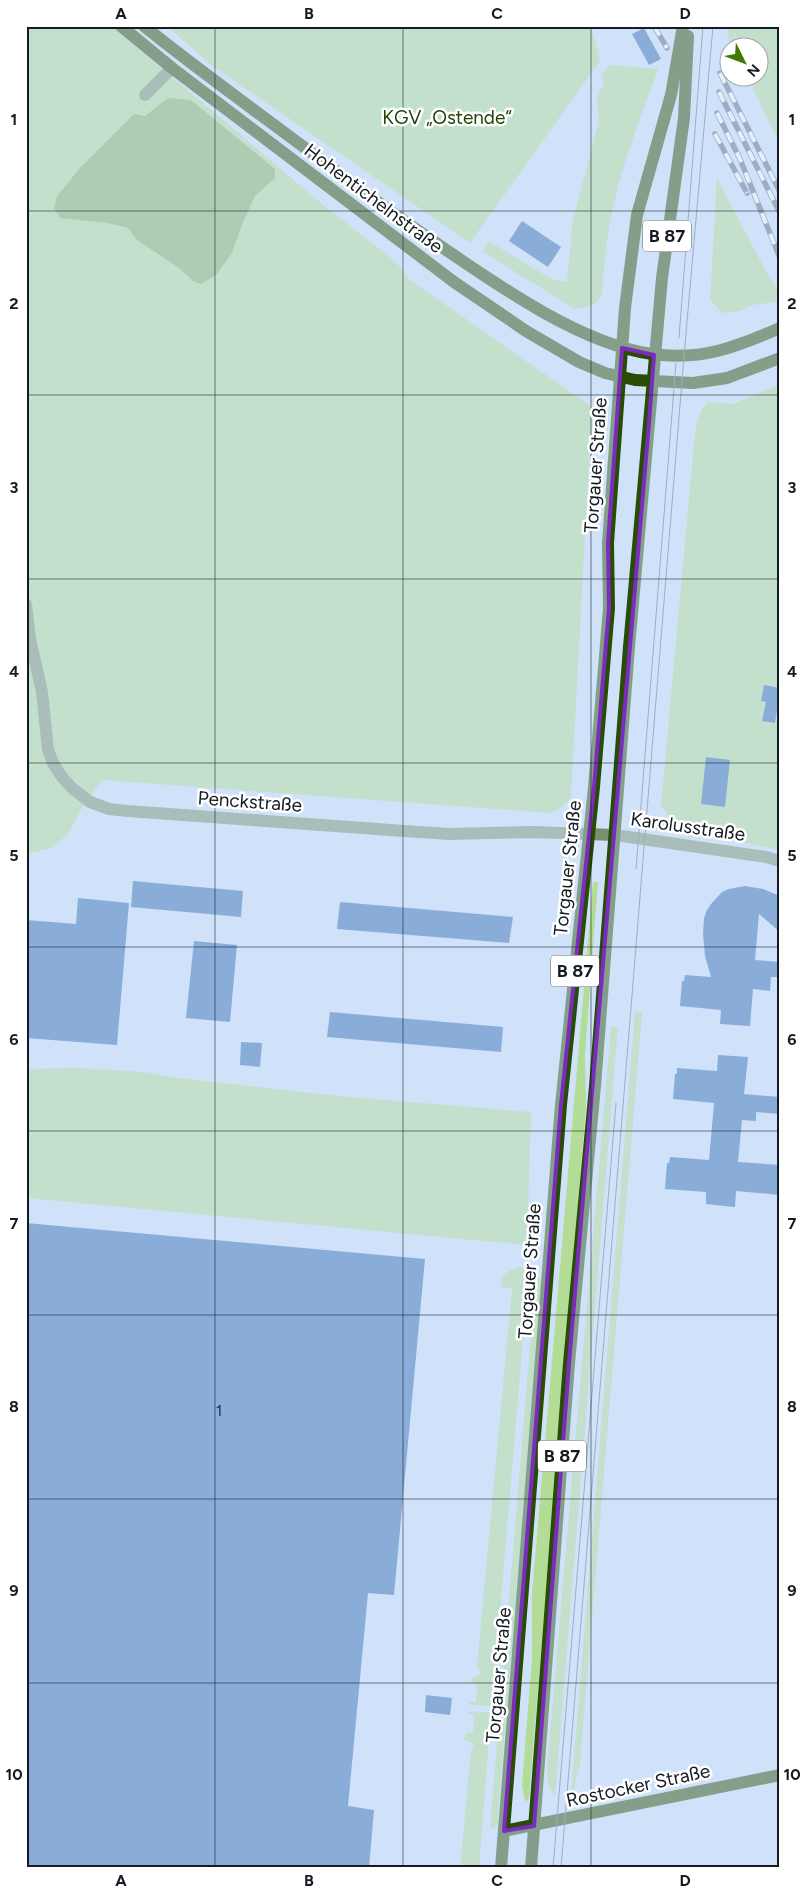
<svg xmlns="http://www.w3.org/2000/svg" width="806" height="1894" viewBox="0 0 806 1894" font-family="Figtree,sans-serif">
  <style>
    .green { fill: #b3dd97 }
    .forest { fill: #82b260 }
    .building { fill: #356cb0 }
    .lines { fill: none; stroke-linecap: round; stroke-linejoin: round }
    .minor { stroke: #7b906e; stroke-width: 12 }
    .major { stroke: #294c04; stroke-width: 12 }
    .tram { stroke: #626d7c; stroke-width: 1 }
    .rail-casing { stroke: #626d7c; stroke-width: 5.5 }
    .rail { stroke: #fff; stroke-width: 4; stroke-dasharray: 11; stroke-linecap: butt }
    .marked { fill: none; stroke: #7b2cbf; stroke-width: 4; stroke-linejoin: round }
    .grid { fill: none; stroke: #141b23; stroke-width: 1; stroke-opacity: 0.55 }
    .labels { text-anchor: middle; stroke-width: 5; stroke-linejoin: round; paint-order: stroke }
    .number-label { font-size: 16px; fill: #1c2f46 }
    .shield { fill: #fff; stroke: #5a5f65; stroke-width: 1 }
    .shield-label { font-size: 18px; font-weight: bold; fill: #141b23 }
    .park-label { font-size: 19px; fill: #244206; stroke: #fff }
    .street-label { font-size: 19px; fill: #141b23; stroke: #fff }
    .neatline { fill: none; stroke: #141b23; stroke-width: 2 }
    .grid-label { font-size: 16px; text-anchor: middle; font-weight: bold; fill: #141b23 }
  </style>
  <rect width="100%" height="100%" fill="#d0e2fa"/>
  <!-- green -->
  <g class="green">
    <path d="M26,26h86l210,178 74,58 14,18 182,127 -21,389 -7,10 -13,7 -449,-33 -22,31 -11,22 -17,15 -26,6z"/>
    <path d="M167,26h424l9,35 -130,182 -259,-178z"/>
    <path d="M729,26h50l-2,11 3,8v99l-32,-66h10v-30l-25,-1 -6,-12z"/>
    <path d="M609,65l49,4c-15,43 -33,86 -43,130 -8,31 -11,63 -13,95 -6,12 -16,16 -29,14l-90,-56 5,-11 64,38 15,3 6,-62 26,-99 -2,-23 7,-15 -3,-7z"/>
    <path d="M717,178l52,99 11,14v9l-4,2 -24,3 -12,6 -18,2 -12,-14z"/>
    <path d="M780,385v465l-83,-17 -25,-12 -11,-15 33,-363c2,-15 2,-31 15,-41l23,2z"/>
    <path d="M593,882h5l-13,172 1,52 -57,692 -2,4 -3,-5 -2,-12 10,-127v-65z"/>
    <path d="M635,1012l7,1 -62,750 -7,31h-2z"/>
    <path d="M611,1027h7l-63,769c-7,-8 -8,-18 -8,-28z"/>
    <path d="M75,1068l69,4 34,6 160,18 193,16 -4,133 -501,-47v-129z"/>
    <path d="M519,1267l10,1 -37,439 -23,-3v-2h7l1,-18 -6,-1v-5l10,-3 -4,-9 35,-378 -11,-1 2,-11 4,-4z"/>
    <path d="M536,1274l6,8 -45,544 -7,2z"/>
    <path d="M468,1711l23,2 -12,155h-19l11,-118 3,-6 -10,-5 2,-6h7l1,-19h-6z"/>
  </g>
  <!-- forest -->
  <path class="forest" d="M168,98l23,2 84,69v9l-20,18 -13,29 -10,28 -16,22 -15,9 -8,-3 -14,-13 -42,-28 -9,-12 -20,-5 -48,-5 -6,-10 3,-12 23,-28 54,-54 11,2z"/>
  <!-- building -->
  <g class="building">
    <path d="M644,28l17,31 -12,6 -17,-31z"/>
    <path d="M522,221l39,26 -13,20 -39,-26z"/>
    <path d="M764,685l16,3v16h-2l-3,19 -13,-2 4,-19 -5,-1z"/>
    <path d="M706,757l24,3 -5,47 -24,-3z"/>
    <path d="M133,881l110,10 -2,26 -110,-10z"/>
    <path d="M745,886l18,3 17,7v36l-21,-18 -4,46 25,2v15h-9l-1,14 -17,-2 -3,37 -30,-2 1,-14 -41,-4 2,-25h2l1,-6 26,2 -6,-21 -2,-22 1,-16 3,-8 4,-6 11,-12 7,-3z"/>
    <path d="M78,898l51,5 -12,142 -91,-7v-118l50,4z"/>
    <path d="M340,902l173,15 -4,26 -172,-14z"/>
    <path d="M194,941l43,4 -7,77 -44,-4z"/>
    <path d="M330,1012l173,15 -2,25 -174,-15z"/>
    <path d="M241,1042l21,1 -2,24 -20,-2z"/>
    <path d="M718,1055l30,2 -4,37 36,3v17l-24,-2v9l-14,-1 -4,42 42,3v30l-44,-4 -1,16 -29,-3v-12l-41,-3 2,-26h2l1,-6 39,3 5,-57 -41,-4 2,-25h2v-6l40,3z"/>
    <path d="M26,1223l399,36 -31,336 -26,-2 -20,213 26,4 -5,58h-343v-291l2,-16h-2z"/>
    <path d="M426,1695l26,3 -2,17 -25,-3z"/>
  </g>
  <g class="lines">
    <!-- minor -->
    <g class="minor">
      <path d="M145,95l27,-27"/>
      <path d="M26,604l4,35 12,53 6,58 5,13 9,14 10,11 18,14 19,7 19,2 290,21 32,2 83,-2 82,3 151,22 14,4"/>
    </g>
    <!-- major -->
    <g class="major">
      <path d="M121,26l51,42 282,214 72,49 53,31 26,11 30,7 58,3 34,-5 53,-20"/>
      <path d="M144,26c38,31 78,60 118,90 53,39 106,80 161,118 63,43 154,110 229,120 50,7 84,-7 128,-26"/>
      <path d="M504,1831l276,-56"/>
      <path d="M501,1868l60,-763 33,-318 15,-179 -1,-65 17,-235 12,-93 34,-120 12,-69"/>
      <path d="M531,1868l38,-505 26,-277 34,-439 33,-369 22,-160 4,-82"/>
    </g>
    <!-- tram -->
    <g class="tram">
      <path d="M679,338l24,-312"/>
      <path d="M636,869l40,-506"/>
      <path d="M553,1868l63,-765"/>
      <path d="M561,1868l123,-1512 29,-330"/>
    </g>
    <defs>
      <g id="rail">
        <path d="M654,26l13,22"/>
        <path d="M720,73l60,119"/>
        <path d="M719,92l61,121"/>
        <path d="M717,113l23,46 40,99"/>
        <path d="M715,134l32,59"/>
      </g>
    </defs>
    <!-- rail casing -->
    <use href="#rail" class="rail-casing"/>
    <!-- rail -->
    <use href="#rail" class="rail"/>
  </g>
  <!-- marked area -->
  <path d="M0 0H806V1894H0ZM622,348l32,7 -5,68 -80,940 -35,463 -30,5 57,-726 33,-318 15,-179 -1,-65z" fill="#d0e2fa" fill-opacity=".55" fill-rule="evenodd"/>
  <path class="marked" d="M622,348l32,7 -5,68 -80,940 -35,463 -30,5 57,-726 33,-318 15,-179 -1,-65z"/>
  <!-- grid -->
  <path class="grid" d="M215,26v1842M403,26v1842M591,26v1842M26,211h754M26,395h754M26,579h754M26,763h754M26,947h754M26,1131h754M26,1315h754M26,1499h754M26,1683h754"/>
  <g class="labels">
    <!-- number labels -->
    <g class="number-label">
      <text x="219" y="1416">1</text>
    </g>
    <!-- shield labels -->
    <g class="shield">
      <rect x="643" y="220.5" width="48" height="31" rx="4"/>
      <rect x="551" y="955.5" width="48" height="31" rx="4"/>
      <rect x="538" y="1440.5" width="48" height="31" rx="4"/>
    </g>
    <g class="shield-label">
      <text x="667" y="242">B 87</text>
      <text x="575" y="977">B 87</text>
      <text x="562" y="1462">B 87</text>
    </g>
    <!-- park labels -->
    <g class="park-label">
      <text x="447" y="124">KGV „Ostende“</text>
    </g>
    <!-- street labels -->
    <g class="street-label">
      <text transform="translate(374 198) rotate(37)" y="7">Hohentichelnstraße</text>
      <text transform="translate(595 465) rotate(-86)" y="7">Torgauer Straße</text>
      <text transform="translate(250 801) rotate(4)" y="7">Penckstraße</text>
      <text transform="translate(688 826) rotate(8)" y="7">Karolusstraße</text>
      <text transform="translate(567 868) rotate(-84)" y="7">Torgauer Straße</text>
      <text transform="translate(529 1271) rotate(-86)" y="7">Torgauer Straße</text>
      <text transform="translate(498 1675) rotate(-85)" y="7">Torgauer Straße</text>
      <text transform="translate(638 1785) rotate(-12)" y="7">Rostocker Straße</text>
    </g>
  </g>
  <!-- border -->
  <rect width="806" height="1894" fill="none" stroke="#ffffff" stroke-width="55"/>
  <!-- north arrow -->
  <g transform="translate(744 62) rotate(132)"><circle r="24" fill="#ffffff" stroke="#a1a4a7"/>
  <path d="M0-4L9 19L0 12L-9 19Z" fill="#447805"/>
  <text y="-8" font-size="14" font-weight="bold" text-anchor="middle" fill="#141b23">N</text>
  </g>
  <rect x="28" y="28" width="750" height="1838" class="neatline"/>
  <g class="grid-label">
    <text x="121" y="19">A</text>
    <text x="309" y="19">B</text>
    <text x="497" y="19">C</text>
    <text x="685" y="19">D</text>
    <text x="14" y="125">1</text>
    <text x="792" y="125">1</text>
    <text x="14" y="309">2</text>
    <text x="792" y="309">2</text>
    <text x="14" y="493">3</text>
    <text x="792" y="493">3</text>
    <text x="14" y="677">4</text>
    <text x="792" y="677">4</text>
    <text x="14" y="861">5</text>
    <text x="792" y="861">5</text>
    <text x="14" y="1045">6</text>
    <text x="792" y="1045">6</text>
    <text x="14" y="1229">7</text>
    <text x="792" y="1229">7</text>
    <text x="14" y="1412">8</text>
    <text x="792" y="1412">8</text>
    <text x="14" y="1596">9</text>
    <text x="792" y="1596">9</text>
    <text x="14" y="1780">10</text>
    <text x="792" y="1780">10</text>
    <text x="121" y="1886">A</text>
    <text x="309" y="1886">B</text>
    <text x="497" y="1886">C</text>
    <text x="685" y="1886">D</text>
  </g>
</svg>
